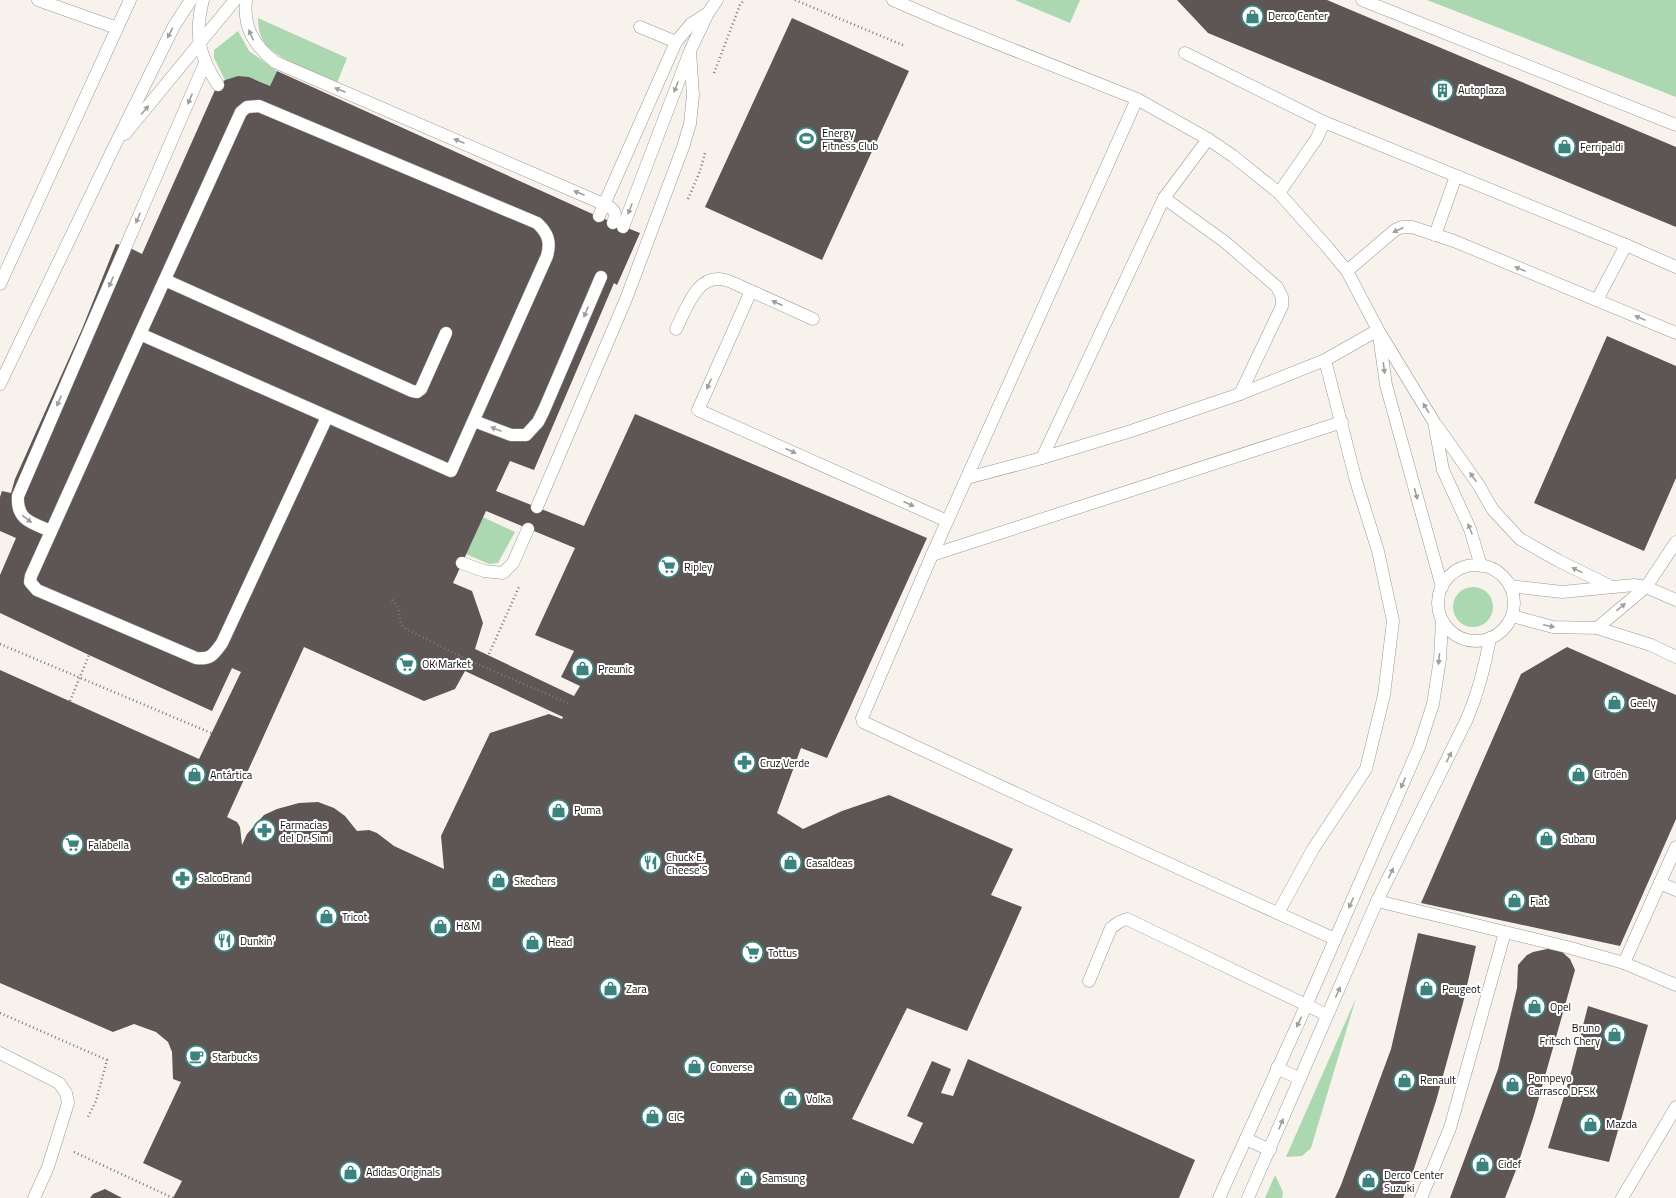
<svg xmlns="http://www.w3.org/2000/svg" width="1676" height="1198" viewBox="0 0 1676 1198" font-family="'Titillium Web',sans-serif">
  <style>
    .green { fill: #abd8b0 }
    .building { fill: #5d5655; fill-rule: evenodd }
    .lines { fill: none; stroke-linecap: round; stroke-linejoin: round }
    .lane-casing { stroke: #9e9893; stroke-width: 13 }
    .path { stroke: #7c7876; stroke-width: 2.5; stroke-dasharray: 1 3; stroke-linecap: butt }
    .lane { stroke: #fff; stroke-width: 12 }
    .path-bridge { stroke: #7c7876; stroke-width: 2.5; stroke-dasharray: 1 3; stroke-linecap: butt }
    .oneway { fill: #a09f9f }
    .labels { text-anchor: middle; stroke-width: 4; stroke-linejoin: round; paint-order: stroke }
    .poi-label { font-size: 11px; fill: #110f0e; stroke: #fff; text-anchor: start }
  </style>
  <rect width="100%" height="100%" fill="#f8f2ed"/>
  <!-- green -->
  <g class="green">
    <path d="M1015,0h65l-10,23z"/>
    <path d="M1427,0h249v97z"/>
    <path d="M258,18l89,40 -10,25c-20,-9 -62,-24 -73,-41 -5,-8 -6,-16 -6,-24z"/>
    <path d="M238,31l11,20 28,20 -7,15c-17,-8 -26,-13 -45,-6l-11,-22v-8z"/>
    <path d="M483,517l32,15 -17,31 -9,1 -23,-10z"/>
    <circle cx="1473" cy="607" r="20"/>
    <path d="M1356,998l-45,150 -9,8 -16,1z"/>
    <path d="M1275,1175l8,17 -1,6h-17z"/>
  </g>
  <!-- building -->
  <g class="building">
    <path d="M1177,0h150l349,147v80l-468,-194z"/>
    <path d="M792,18l117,53 -87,189 -117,-53z"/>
    <path d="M277,71l320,145 43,17 -23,52 -3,-2 -80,187 -24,-9 -14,30 88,35 51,-112 292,124 -100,220 -26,-10 -24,65 26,16 39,-18 47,-16 124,54 -22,46 31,12 -55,124 -60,-23 -55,111 61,25 10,-21 -16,-7 25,-55 19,8 -10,24 12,3 15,-37 227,101 -16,38h-1006l9,-17 -39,-18 38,-81 -8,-3 -1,-27 -4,-10 -12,-10 -22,-8 -21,8 -113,-49v-313l199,89 42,-87 -9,-4 -20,43 -123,-56 -89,-42v-38l16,-37 -16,-7v-34l2,-6 9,2 4,-14 67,-150 34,-85 10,2 16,8 73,-164 10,-10 13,-4 11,1 21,9zM486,511l89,37 -40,87 39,16 -13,26 19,9 -6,10 -99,-47 8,-26 -11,-32 -19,-8zM304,647l120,54 31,-12 10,-18 98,46 -1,2 -13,-5 -59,19 -49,103 3,33 -50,-23 -17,-13 -8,-3 -12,1 -12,-15 -11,-8 -16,-6 -19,1 -22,6 -13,6 -17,19 -5,11 -2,-18 -3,-5 -10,-5z"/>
    <path d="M1607,336l69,30v112l-32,73 -110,-48z"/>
    <path d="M1567,647l109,48v124l-56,127 -199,-43 100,-229z"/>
    <path d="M1418,933l58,13 -13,57 -27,98 -25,77 -8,20h-68l6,-13 50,-136z"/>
    <path d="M1552,948l9,3 9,8 5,11 -41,145 -18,55 -11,28h-55l48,-129 19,-81 1,-23 9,-10 6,-3z"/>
    <path d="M1588,1006l60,19 -39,137 -61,-14 21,-68z"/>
    <path d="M105,1189l17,9h-32l3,-4z"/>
  </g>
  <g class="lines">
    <defs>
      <g id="lane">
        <path d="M38,0l79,28"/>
        <path d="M203,0c-9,34 -4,56 15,85"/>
        <path d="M246,0c-3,28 8,45 29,62l333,144c8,5 8,8 5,17"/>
        <path d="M893,0l53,23 191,76 71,40 25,17 46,37 49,55 19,23 31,59 56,92 9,48 27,59 11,37"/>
        <path d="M1362,0l314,125"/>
        <path d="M640,27l36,15"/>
        <path d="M1185,53l139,69"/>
        <path d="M1137,99l-205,456 -70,163 1,4 13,6c153,72 306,142 459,211"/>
        <path d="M125,134l110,-134"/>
        <path d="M1279,193l38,-55 7,-16 302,123 50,22"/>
        <path d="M1164,198l61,44 52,45 5,10v9l-42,88"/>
        <path d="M599,216l77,-174 15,-18 17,-11"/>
        <path d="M623,227l66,-173"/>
        <path d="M1435,235l21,-59"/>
        <path d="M1347,271l48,-41 7,-3h10l42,14 222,92"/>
        <path d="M165,280l247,111 5,1 4,-3 25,-56"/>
        <path d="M0,284l130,-284"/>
        <path d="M1597,300l29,-55"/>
        <path d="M813,319l-62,-28 -53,119 249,111"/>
        <path d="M676,329c10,-19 21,-57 49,-49 9,2 18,8 26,11"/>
        <path d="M140,334l101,-222 6,-5 12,-1 278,117c11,10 14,19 10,33l-96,215 -311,-137 -109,242 -1,6 7,8 159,68c15,2 18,-4 26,-15l105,-226"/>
        <path d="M1379,335l7,50 56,202"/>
        <path d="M0,384l112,-233 62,-125 17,-26"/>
        <path d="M474,421l37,14h15l12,-13 6,-12 57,-133"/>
        <path d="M1437,426l41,58 15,26 27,29 39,22 53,26"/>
        <path d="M1042,458l122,-260 44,-59"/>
        <path d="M967,478l75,-20 89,-27 109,-37 85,-34 53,-30"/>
        <path d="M537,507l89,-208 57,-152 7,-23 3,-29 -3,-44 18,-38 9,-13"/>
        <path d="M51,531c-19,-8 -35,-11 -33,-35l187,-433"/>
        <path d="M932,555l410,-133"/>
        <path d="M462,563l22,8 19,2 10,-10 15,-34"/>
        <circle cx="1476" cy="603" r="38"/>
        <path d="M1510,586l52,6 72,-7 12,2 30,13"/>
        <path d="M1512,616l41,11 44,1 54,17 25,12"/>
        <path d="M1597,628l49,-41 30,-45"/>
        <path d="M1660,883l16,7"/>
        <path d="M1377,901l190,46 57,16 52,22"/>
        <path d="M1278,913l35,-64 53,-80 18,-74 9,-74 -15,-70 -22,-70 -31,-121"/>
        <path d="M1624,963l52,-116"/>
        <path d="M1089,981l22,-53 8,-6 8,-3 200,96"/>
        <path d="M0,1053l59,30 7,10 2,10 -20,64 -14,31"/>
        <path d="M1277,1068l23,11"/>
        <path d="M1246,1139l24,11"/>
        <path d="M1219,1198l87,-192 113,-259 14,-43 7,-45 2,-38"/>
        <path d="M1248,1198l129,-297 90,-182c11,-26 18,-52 23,-81"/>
        <path d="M1421,1198l29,-70 55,-196"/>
        <path d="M1622,1198l54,-91"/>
      </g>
    </defs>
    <!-- lane casing -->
    <use href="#lane" class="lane-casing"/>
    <!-- path -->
    <g class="path">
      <path d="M795,0l110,46"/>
      <path d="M714,73l26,-68 4,-5"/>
      <path d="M688,199l12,-28 5,-18"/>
      <path d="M392,600c12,12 4,18 12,28l64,32"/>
      <path d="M0,644l211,89"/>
      <path d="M489,654l30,-67"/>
      <path d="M0,1013l107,47 -11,41 -9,18"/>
      <path d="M74,1152l99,46"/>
    </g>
    <!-- lane -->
    <use href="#lane" class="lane"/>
    <!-- path-bridge -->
    <g class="path-bridge">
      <path d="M468,660l102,44"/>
      <path d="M70,701l19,-46"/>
    </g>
  </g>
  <!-- one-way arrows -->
  <defs><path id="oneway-solid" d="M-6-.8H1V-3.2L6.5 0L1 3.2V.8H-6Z"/></defs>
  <g class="oneway">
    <use href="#oneway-solid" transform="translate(170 33) rotate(117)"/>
    <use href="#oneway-solid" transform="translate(251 35) rotate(-114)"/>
    <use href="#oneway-solid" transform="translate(676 87) rotate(111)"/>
    <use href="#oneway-solid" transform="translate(340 90) rotate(-157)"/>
    <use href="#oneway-solid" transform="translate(190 99) rotate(113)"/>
    <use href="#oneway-solid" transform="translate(145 110) rotate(-50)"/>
    <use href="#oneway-solid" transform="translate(459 141) rotate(-157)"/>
    <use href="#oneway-solid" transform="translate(579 193) rotate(-157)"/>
    <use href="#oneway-solid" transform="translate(630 209) rotate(111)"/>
    <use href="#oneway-solid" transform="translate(138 218) rotate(113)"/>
    <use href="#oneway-solid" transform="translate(1398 230) rotate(156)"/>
    <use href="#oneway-solid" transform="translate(1520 269) rotate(-158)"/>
    <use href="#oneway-solid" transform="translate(111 282) rotate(113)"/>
    <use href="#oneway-solid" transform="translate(777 303) rotate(-156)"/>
    <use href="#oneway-solid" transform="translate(586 312) rotate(113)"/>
    <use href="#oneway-solid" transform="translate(1640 318) rotate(-157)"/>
    <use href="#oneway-solid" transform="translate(1384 368) rotate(82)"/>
    <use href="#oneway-solid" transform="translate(709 384) rotate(114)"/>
    <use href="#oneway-solid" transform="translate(59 401) rotate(113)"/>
    <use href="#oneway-solid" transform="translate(1426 408) rotate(-121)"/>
    <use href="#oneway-solid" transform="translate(496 429) rotate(-159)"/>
    <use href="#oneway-solid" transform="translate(791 451) rotate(24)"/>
    <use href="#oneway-solid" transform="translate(1473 477) rotate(-125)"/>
    <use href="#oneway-solid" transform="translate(1416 494) rotate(75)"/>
    <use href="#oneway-solid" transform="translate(909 504) rotate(24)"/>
    <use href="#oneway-solid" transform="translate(27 519) rotate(37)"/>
    <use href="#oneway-solid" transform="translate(1470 529) rotate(-112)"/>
    <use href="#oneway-solid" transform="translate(1577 570) rotate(-154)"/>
    <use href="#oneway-solid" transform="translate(1621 607) rotate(-40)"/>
    <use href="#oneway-solid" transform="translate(1549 626) rotate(12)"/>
    <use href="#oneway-solid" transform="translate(1439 659) rotate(96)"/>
    <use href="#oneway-solid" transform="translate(1449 757) rotate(-64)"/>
    <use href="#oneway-solid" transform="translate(1403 783) rotate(114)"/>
    <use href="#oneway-solid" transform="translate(1391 873) rotate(-64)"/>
    <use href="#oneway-solid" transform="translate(1351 903) rotate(114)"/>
    <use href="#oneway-solid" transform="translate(1338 992) rotate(-66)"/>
    <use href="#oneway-solid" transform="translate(1299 1022) rotate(115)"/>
    <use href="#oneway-solid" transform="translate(1281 1124) rotate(-67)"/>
  </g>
  <!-- icons -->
  <defs>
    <symbol id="shop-ring" viewBox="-11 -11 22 22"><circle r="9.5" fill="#fff" stroke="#3b837f" stroke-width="1.5"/><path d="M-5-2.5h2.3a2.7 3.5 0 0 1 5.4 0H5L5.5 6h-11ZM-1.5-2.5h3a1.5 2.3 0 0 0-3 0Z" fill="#3b837f"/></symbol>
    <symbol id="building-ring" viewBox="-11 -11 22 22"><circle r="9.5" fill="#fff" stroke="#3b837f" stroke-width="1.5"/><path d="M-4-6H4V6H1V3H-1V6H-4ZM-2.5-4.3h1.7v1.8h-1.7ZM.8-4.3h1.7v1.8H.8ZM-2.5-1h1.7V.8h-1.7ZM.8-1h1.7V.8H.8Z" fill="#3b837f"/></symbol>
    <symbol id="stadium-ring" viewBox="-11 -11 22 22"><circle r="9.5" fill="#fff" stroke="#3b837f" stroke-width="1.5"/><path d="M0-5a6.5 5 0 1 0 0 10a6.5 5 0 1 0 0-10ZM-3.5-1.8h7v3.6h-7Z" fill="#3b837f"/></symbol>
    <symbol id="supermarket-ring" viewBox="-11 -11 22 22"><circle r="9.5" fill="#fff" stroke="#3b837f" stroke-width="1.5"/><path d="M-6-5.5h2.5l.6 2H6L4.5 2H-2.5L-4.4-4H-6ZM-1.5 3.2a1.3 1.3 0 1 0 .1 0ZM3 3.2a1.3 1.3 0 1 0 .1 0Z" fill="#3b837f"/></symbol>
    <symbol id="pharmacy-ring" viewBox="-11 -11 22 22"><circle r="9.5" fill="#fff" stroke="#3b837f" stroke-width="1.5"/><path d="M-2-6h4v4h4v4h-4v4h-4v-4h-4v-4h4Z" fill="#3b837f"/></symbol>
    <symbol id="restaurant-ring" viewBox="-11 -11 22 22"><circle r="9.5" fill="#fff" stroke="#3b837f" stroke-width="1.5"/><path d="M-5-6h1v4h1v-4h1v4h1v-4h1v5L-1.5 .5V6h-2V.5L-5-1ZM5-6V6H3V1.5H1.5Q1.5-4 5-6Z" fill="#3b837f"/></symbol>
    <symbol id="cafe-ring" viewBox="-11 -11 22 22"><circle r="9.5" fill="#fff" stroke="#3b837f" stroke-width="1.5"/><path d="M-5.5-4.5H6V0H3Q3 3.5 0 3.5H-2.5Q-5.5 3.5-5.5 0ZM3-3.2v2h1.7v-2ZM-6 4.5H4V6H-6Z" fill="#3b837f"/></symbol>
  </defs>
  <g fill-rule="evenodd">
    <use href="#shop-ring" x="1240" y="4" width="25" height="25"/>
    <use href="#building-ring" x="1430" y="78" width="25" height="25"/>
    <use href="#stadium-ring" x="794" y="126" width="25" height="25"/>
    <use href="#shop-ring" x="1552" y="134" width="25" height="25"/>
    <use href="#supermarket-ring" x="656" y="554" width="25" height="25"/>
    <use href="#supermarket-ring" x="394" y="652" width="25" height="25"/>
    <use href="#shop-ring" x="570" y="656" width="25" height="25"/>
    <use href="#shop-ring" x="1602" y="690" width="25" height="25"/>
    <use href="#pharmacy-ring" x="732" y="750" width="25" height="25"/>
    <use href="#shop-ring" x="1566" y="762" width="25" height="25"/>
    <use href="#shop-ring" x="182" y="762" width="25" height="25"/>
    <use href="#shop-ring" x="546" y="798" width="25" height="25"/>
    <use href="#pharmacy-ring" x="252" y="818" width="25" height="25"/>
    <use href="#shop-ring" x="1534" y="826" width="25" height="25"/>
    <use href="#supermarket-ring" x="60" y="832" width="25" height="25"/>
    <use href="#restaurant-ring" x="638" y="850" width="25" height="25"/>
    <use href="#shop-ring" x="778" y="850" width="25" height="25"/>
    <use href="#pharmacy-ring" x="170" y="866" width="25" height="25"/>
    <use href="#shop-ring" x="486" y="868" width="25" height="25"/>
    <use href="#shop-ring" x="1502" y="888" width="25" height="25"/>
    <use href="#shop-ring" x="314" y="904" width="25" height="25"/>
    <use href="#shop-ring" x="428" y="914" width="25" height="25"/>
    <use href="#restaurant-ring" x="212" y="928" width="25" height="25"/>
    <use href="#shop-ring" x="520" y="930" width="25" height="25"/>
    <use href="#supermarket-ring" x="740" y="940" width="25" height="25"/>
    <use href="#shop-ring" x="598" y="976" width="25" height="25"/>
    <use href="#shop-ring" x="1414" y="976" width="25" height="25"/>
    <use href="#shop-ring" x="1522" y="994" width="25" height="25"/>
    <use href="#shop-ring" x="1602" y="1022" width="25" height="25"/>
    <use href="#cafe-ring" x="184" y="1044" width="25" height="25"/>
    <use href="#shop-ring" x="682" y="1054" width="25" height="25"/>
    <use href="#shop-ring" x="1392" y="1068" width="25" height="25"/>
    <use href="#shop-ring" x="1500" y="1072" width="25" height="25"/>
    <use href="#shop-ring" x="778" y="1086" width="25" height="25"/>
    <use href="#shop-ring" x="640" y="1104" width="25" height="25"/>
    <use href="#shop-ring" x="1578" y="1112" width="25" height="25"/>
    <use href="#shop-ring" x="1470" y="1152" width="25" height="25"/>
    <use href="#shop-ring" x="338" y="1160" width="25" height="25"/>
    <use href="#shop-ring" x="734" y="1166" width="25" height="25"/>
    <use href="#shop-ring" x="1356" y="1168" width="25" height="25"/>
  </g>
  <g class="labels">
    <!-- poi labels -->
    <g class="poi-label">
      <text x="1268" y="20">Derco Center</text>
      <text x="1458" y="94">Autoplaza</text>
      <text x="822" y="137">Energy<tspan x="822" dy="13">Fitness Club</tspan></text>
      <text x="1580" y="151">Ferripaldi</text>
      <text x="684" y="571">Ripley</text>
      <text x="422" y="668">OK Market</text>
      <text x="598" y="673">Preunic</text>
      <text x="1630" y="707">Geely</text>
      <text x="760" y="767">Cruz Verde</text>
      <text x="1594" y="778">Citroën</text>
      <text x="210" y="779">Antártica</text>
      <text x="574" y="814">Puma</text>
      <text x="280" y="829">Farmacias<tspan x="280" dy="13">del Dr. Simi</tspan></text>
      <text x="1562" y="843">Subaru</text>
      <text x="88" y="849">Falabella</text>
      <text x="666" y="861">Chuck E.<tspan x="666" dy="13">Cheese'S</tspan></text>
      <text x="806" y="867">CasaIdeas</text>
      <text x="198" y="882">SalcoBrand</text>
      <text x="514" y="885">Skechers</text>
      <text x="1530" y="905">Fiat</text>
      <text x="342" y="921">Tricot</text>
      <text x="456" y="930">H&amp;M</text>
      <text x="240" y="945">Dunkin'</text>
      <text x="548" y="946">Head</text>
      <text x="768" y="957">Tottus</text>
      <text x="626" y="993">Zara</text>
      <text x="1442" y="993">Peugeot</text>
      <text x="1550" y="1011">Opel</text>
      <text x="1600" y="1032" text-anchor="end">Bruno<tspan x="1600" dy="13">Fritsch Chery</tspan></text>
      <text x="212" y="1061">Starbucks</text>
      <text x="710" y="1071">Converse</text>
      <text x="1528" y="1082">Pompeyo<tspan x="1528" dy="13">Carrasco DFSK</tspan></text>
      <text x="1420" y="1084">Renault</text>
      <text x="806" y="1103">Volka</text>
      <text x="668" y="1121">CIC</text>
      <text x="1606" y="1128">Mazda</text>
      <text x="1498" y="1168">Cidef</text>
      <text x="366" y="1176">Adidas Originals</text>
      <text x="1384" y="1179">Derco Center<tspan x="1384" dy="13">Suzuki</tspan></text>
      <text x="762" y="1182">Samsung</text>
    </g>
  </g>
</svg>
